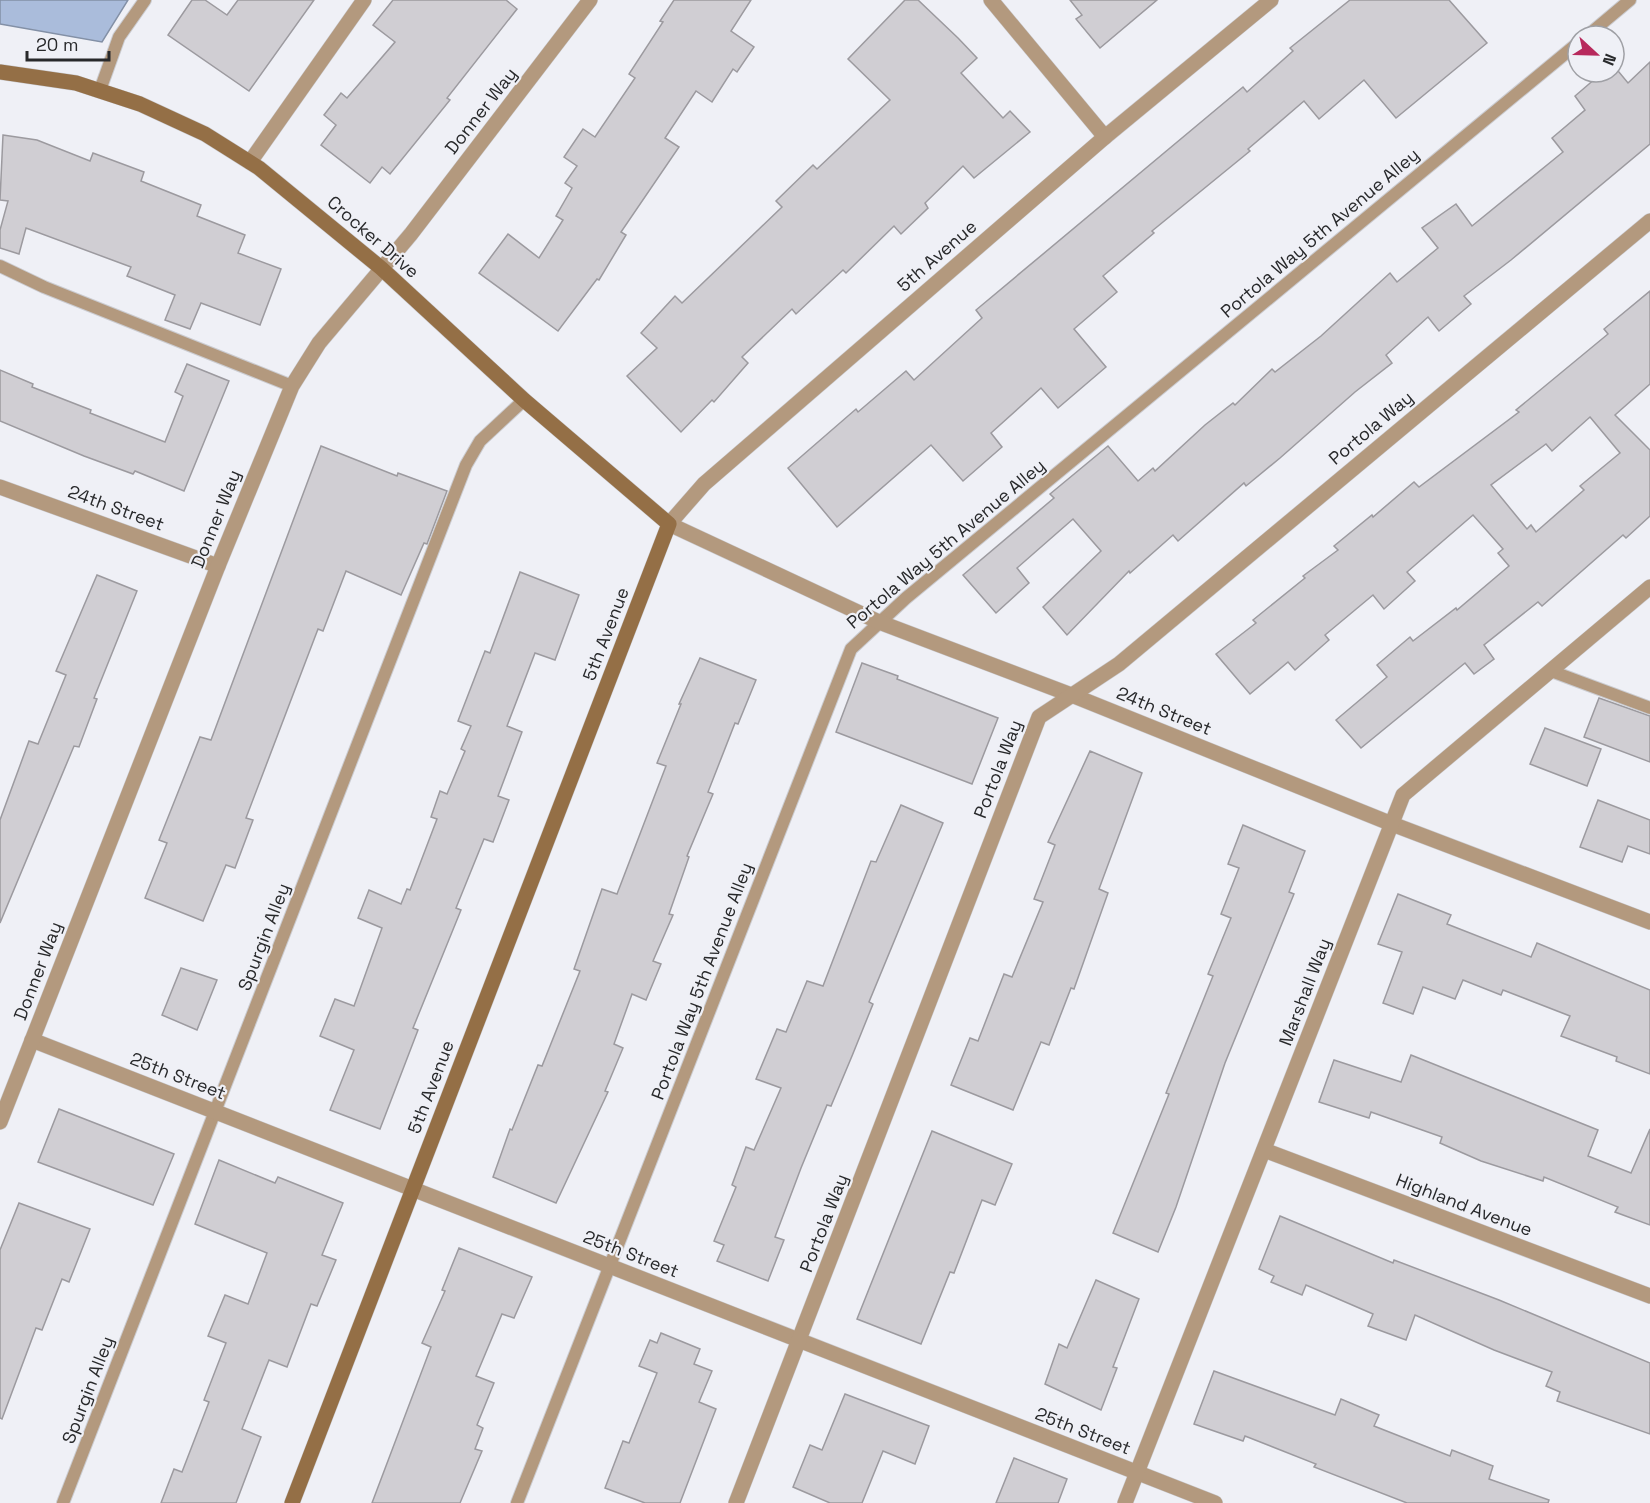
<svg xmlns="http://www.w3.org/2000/svg" width="1650" height="1503" viewBox="0 0 1650 1503" font-family="'Space Grotesk',sans-serif">
  <style>
    .water { fill: #aabcdb; stroke: #8390a6; stroke-width: 1.5 }
    .building { fill: #d0ced3; stroke: #9c9a9f; stroke-width: 1.5; fill-rule: evenodd }
    .lines { fill: none; stroke-linecap: round; stroke-linejoin: round }
    .lane-casing { stroke: #cbccd1; stroke-width: 14 }
    .street-casing { stroke: #cbccd1; stroke-width: 16 }
    .secondary-casing { stroke: #cbccd1; stroke-width: 16 }
    .lane { stroke: #b3997e; stroke-width: 12 }
    .street { stroke: #b3997e; stroke-width: 15 }
    .secondary { stroke: #946f46; stroke-width: 15 }
    .labels { text-anchor: middle; stroke-width: 4.5; stroke-linejoin: round; paint-order: stroke }
    .street-label { font-size: 18px; fill: #28292b; stroke: #eff0f6 }
  </style>
  <rect width="100%" height="100%" fill="#eff0f6"/>
  <!-- water -->
  <path class="water" d="M0,0h128l-26,42 -102,-18z"/>
  <!-- building -->
  <g class="building">
    <path d="M192,0h13l22,15 11,-15h76l-65,91 -81,-56z"/>
    <path d="M393,0h113l11,9 -70,89 3,2 -60,74 -8,-7 -12,16 -49,-38 15,-20 -12,-10 17,-22 6,5 48,-56 -22,-17z"/>
    <path d="M674,0h77l-20,31 23,16 -17,25 -4,-3 -21,33 -16,-11 -31,47 14,9 -58,85 5,3 -27,45 -2,-1 -39,52 -79,-58 29,-39 31,24 24,-38 -7,-4 16,-28 -7,-5 12,-17 -13,-9 19,-28 12,8 40,-59 -6,-4 34,-52 -3,-1z"/>
    <path d="M905,0h13l40,38 19,20 -16,15 42,45 7,-7 20,21 -56,46 -11,-12 -38,37 3,5 -27,26 -7,-8 -48,47 -3,-3 -47,44 -4,-5 -50,48 6,6 -34,39 -2,-2 -31,32 -54,-56 30,-28 -16,-15 34,-37 7,7 100,-96 -6,-6 37,-36 4,4 73,-69 -42,-41z"/>
    <path d="M1070,0h87l-57,48 -24,-29 6,-4z"/>
    <path d="M1350,0h99l38,43 -91,75 -32,-38 -45,39 -15,-18 -56,48 2,2 -98,80 2,2 -51,43 14,16 -43,37 32,38 -48,41 -17,-20 -50,45 11,14 -39,34 -32,-36 -94,82 -49,-59 68,-59 2,3 48,-41 8,9 68,-62 -6,-8 267,-223 4,5 46,-41 -3,-3z"/>
    <path d="M1650,62v82l-139,116 -47,36 7,8 -32,27 -11,-14 -42,38 6,8 -37,29 -75,66 -34,28 -2,-3 -66,58 -5,-6 -43,38 -1,-2 -62,64 -24,-28 58,-56 -28,-32 -56,49 12,15 -33,30 -33,-38 91,-77 -4,-4 58,-48 30,35 15,-13 2,3 50,-46 28,-22 2,2 37,-36 3,3 46,-36 69,-63 7,9 41,-34 -16,-20 34,-24 16,22 91,-74 -11,-14 33,-28 -10,-14 28,-24h11v-6l14,17z"/>
    <path d="M3,135l34,5 53,21 3,-8 51,19 -3,9 60,24 -4,11 48,19 -7,18 43,16 -21,56 -59,-22 -11,26 -25,-9 10,-25 -48,-19 4,-9 -105,-39 -7,26 -19,-6v-18l8,-29 -8,-1z"/>
    <path d="M1650,291v93l-35,31 35,35v66l-24,22 -3,-3 -81,71 -4,-4 -54,43 10,14 -20,15 -9,-11 -104,85 -25,-28 51,-43 -10,-12 33,-28 3,4 43,-33 1,2 52,-44 -11,-13 5,-4 -30,-34 -66,57 8,9 -31,28 -11,-14 -48,40 4,5 -34,30 -7,-8 -38,32 -34,-40 40,-31 -3,-3 52,-42 -2,-2 35,-26 -4,-4 38,-31 1,2 41,-35 5,5 100,-75 -3,-2 92,-76 -4,-5zM1590,417l30,36 -40,33 4,4 -48,42 -5,-7 -4,4 -36,-44 55,-41 6,7z"/>
    <path d="M187,364l42,17 -45,110 -49,-20 -2,3 -49,-18 -84,-35v-51l33,14 -1,3 59,23 -1,3 75,29 18,-46 -8,-4z"/>
    <path d="M321,446l76,30 1,-3 49,18 -20,53 -3,-1 -23,52 -55,-24 -23,60 -5,-2 -72,189 7,2 -18,48 -9,-3 -23,56 -58,-23 22,-55 -8,-3 41,-103 11,3z"/>
    <path d="M520,572l59,23 -24,65 -20,-7 -28,73 15,6 -24,64 11,4 -16,42 -9,-3 -28,69 5,2 -48,118 5,2 -38,99 -50,-19 24,-60 -34,-14 15,-37 19,7 28,-78 -24,-10 11,-28 32,14 6,-15 3,1 27,-71 -6,-2 9,-26 7,3 18,-43 -4,-2 10,-23 -13,-5 27,-70 5,2z"/>
    <path d="M97,575l40,16 -43,107 3,1 -18,48 -5,-1 -74,177v-103l29,-79 9,3 28,-69 -10,-4z"/>
    <path d="M700,658l56,22 -18,44 -3,-1 -27,69 5,2 -26,62 2,1 -20,57 4,1 -20,46 8,3 -15,36 -14,-6 -18,50 9,4 -18,43 3,1 -52,111 -63,-26 17,-48 2,1 26,-65 4,1 38,-95 -6,-2 28,-80 15,5 49,-128 -9,-3 24,-59h-2z"/>
    <path d="M862,663l36,13 -1,3 101,39 -26,66 -136,-52z"/>
    <path d="M1599,698l51,18v46l-66,-25z"/>
    <path d="M1545,728l56,21 -14,37 -57,-22z"/>
    <path d="M1090,751l52,22 -43,116 9,4 -34,96 -3,-1 -22,57 -8,-3 -28,68 -62,-25 19,-47 8,3 26,-67 8,3 31,-75 -9,-3 21,-54 -7,-3z"/>
    <path d="M1598,800l52,20v34l-22,-8 -6,16 -42,-15z"/>
    <path d="M901,805l42,18 -74,179 4,2 -21,52 -21,50 -4,-1 -26,63 -26,69 9,3 -16,41 -51,-20 7,-16 -10,-4 22,-54 -4,-2 14,-38 8,3 27,-62 -25,-9 21,-50 9,3 21,-51 16,5 48,-125 5,1z"/>
    <path d="M1243,825l62,26 -16,41 5,2 -69,169 -49,144 -18,45 -45,-19 56,-139 -3,-1 47,-117 -5,-2 23,-56 -10,-4 18,-46 -11,-4z"/>
    <path d="M1398,894l53,21 -4,9 84,33 6,-14 113,47v84l-34,-13 1,-4 -56,-21 9,-20 -67,-26 -2,5 -38,-15 -8,19 -32,-12 -10,27 -30,-11 19,-51 -24,-8z"/>
    <path d="M181,968l36,12 -20,50 -35,-15z"/>
    <path d="M1411,1055l187,75 -10,26 43,17 19,-44v96l-35,-13 3,-5 -74,-30 -1,4 -62,-20 -41,-18 2,-6 -71,-25 -2,6 -50,-16 15,-42 67,22z"/>
    <path d="M59,1109l115,45 -21,51 -115,-43z"/>
    <path d="M932,1131l80,33 -17,41 -13,-5 -28,73 -4,-1 -29,72 -64,-25z"/>
    <path d="M219,1160l56,23 3,-6 65,26 -21,52 14,5 -19,46 -6,-2 -24,63 -18,-7 -27,69 19,8 -25,66h-75l13,-34 8,3 27,-70 -5,-2 22,-57 -18,-7 17,-41 23,9 19,-51 -72,-29z"/>
    <path d="M19,1203l71,26 -21,53 -7,-3 -20,51 -6,-2 -34,91 -2,-1v-168z"/>
    <path d="M1280,1216l113,47 1,-3 105,40 151,63v71l-93,-33 3,-9 -14,-6 6,-14 -58,-22 -79,-35 -9,25 -38,-14 5,-12 -67,-29 -4,10 -31,-13 3,-6 -15,-7z"/>
    <path d="M459,1248l73,29 -18,41 -12,-4 -26,62 18,7 -17,42 6,3 -8,21 7,2 -22,52h-88l59,-156 -9,-4 23,-52 -3,-1z"/>
    <path d="M1096,1280l43,19 -26,68 4,1 -16,42 -56,-26 14,-40 8,4z"/>
    <path d="M661,1333l39,16 -6,15 18,7 -13,31 17,7 -36,94h-35l-40,-15 18,-47 6,2 28,-70 -18,-7 11,-26 7,3z"/>
    <path d="M1214,1371l121,44 6,-16 38,16 -5,11 76,30 2,-6 41,16 -4,13 60,21 -1,3h-141l-93,-36 2,-3 -71,-28 -2,5 -49,-17z"/>
    <path d="M845,1394l84,32 -14,38 -32,-13 -21,52h-32l-37,-16 17,-42 12,5z"/>
    <path d="M1014,1458l53,21 -9,24h-62z"/>
  </g>
  <g class="lines">
    <defs>
      <g id="lane">
        <path d="M1587,36l43,-36"/>
        <path d="M100,90l19,-53 26,-37"/>
        <path d="M0,266l44,21 248,99"/>
        <path d="M1551,671l99,37"/>
        <path d="M63,1503l403,-1038 14,-24 44,-41"/>
        <path d="M517,1503l334,-854 55,-51 672,-555"/>
      </g>
      <g id="street">
        <path d="M991,0l114,137"/>
        <path d="M1271,0l-166,137 -401,347 -35,40 210,98 195,74 318,128 258,98"/>
        <path d="M250,162l114,-162"/>
        <path d="M0,487l218,79"/>
        <path d="M32,1040l1183,463"/>
        <path d="M0,1122l218,-556 74,-180 27,-43 92,-109 179,-234"/>
        <path d="M1264,1150l386,146"/>
        <path d="M736,1503l303,-786 80,-53 531,-443"/>
        <path d="M1125,1503l278,-708 247,-208"/>
      </g>
      <path id="secondary" d="M0,72l76,11 64,21 65,30 54,34 122,100 143,132 145,124 -377,979"/>
    </defs>
    <!-- lane casing -->
    <use href="#lane" class="lane-casing"/>
    <!-- street casing -->
    <use href="#street" class="street-casing"/>
    <!-- secondary casing -->
    <use href="#secondary" class="secondary-casing"/>
    <!-- lane -->
    <use href="#lane" class="lane"/>
    <!-- street -->
    <use href="#street" class="street"/>
    <!-- secondary -->
    <use href="#secondary" class="secondary"/>
  </g>
  <g class="labels">
    <!-- street labels -->
    <g class="street-label">
      <text transform="translate(481 111) rotate(-52)" y="6">Donner Way</text>
      <text transform="translate(1320 233) rotate(-40)" y="6">Portola Way 5th Avenue Alley</text>
      <text transform="translate(373 237) rotate(41)" y="6">Crocker Drive</text>
      <text transform="translate(937 256) rotate(-41)" y="6">5th Avenue</text>
      <text transform="translate(1371 428) rotate(-40)" y="6">Portola Way</text>
      <text transform="translate(116 508) rotate(20)" y="6">24th Street</text>
      <text transform="translate(216 519) rotate(-68)" y="6">Donner Way</text>
      <text transform="translate(946 544) rotate(-40)" y="6">Portola Way 5th Avenue Alley</text>
      <text transform="translate(606 634) rotate(-69)" y="6">5th Avenue</text>
      <text transform="translate(1164 711) rotate(22)" y="6">24th Street</text>
      <text transform="translate(998 769) rotate(-69)" y="6">Portola Way</text>
      <text transform="translate(264 937) rotate(-69)" y="6">Spurgin Alley</text>
      <text transform="translate(38 971) rotate(-69)" y="6">Donner Way</text>
      <text transform="translate(702 981) rotate(-69)" y="6">Portola Way 5th Avenue Alley</text>
      <text transform="translate(1305 992) rotate(-69)" y="6">Marshall Way</text>
      <text transform="translate(178 1076) rotate(21)" y="6">25th Street</text>
      <text transform="translate(431 1087) rotate(-69)" y="6">5th Avenue</text>
      <text transform="translate(1464 1205) rotate(21)" y="6">Highland Avenue</text>
      <text transform="translate(824 1223) rotate(-69)" y="6">Portola Way</text>
      <text transform="translate(631 1254) rotate(21)" y="6">25th Street</text>
      <text transform="translate(88 1390) rotate(-69)" y="6">Spurgin Alley</text>
      <text transform="translate(1083 1431) rotate(21)" y="6">25th Street</text>
    </g>
  </g>
  <!-- north arrow -->
  <g transform="translate(1596 54) rotate(112)"><circle r="28" fill="#eff0f6" stroke="#9fa0a5" stroke-width="1.5"/>
  <path d="M0-4.5L10 22L0 15L-10 22Z" fill="#b7295c"/>
  <text y="-9" font-size="16" font-weight="bold" text-anchor="middle" fill="#28292b">N</text>
  </g>
  <!-- scale -->
  <path d="M27 51v9h82v-9" fill="none" stroke="#28292b" stroke-width="3"/>
  <text x="36" y="51" font-size="18" fill="#28292b" stroke="#eff0f6" stroke-width="4.5" paint-order="stroke">20 m</text>
</svg>
